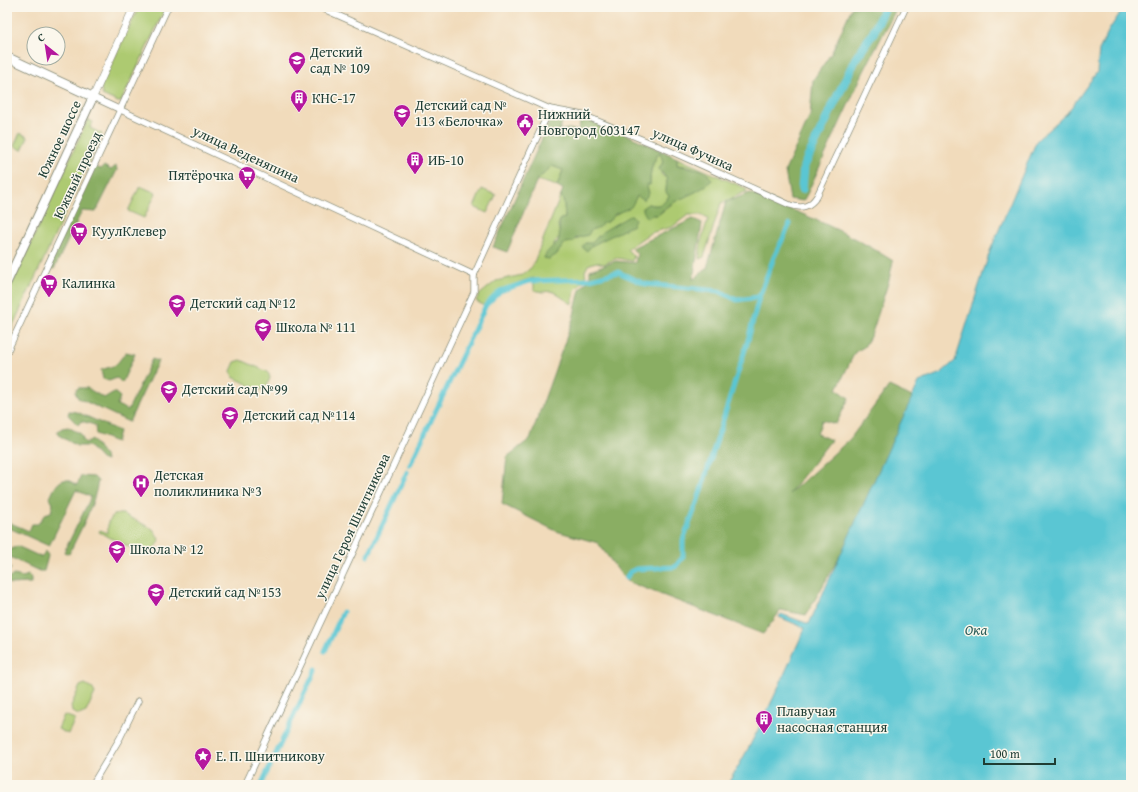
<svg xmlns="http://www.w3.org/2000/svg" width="1138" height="792" viewBox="0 0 1138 792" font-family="'Gentium Book Plus',serif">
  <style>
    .green { fill: #adca71; stroke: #668452 }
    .forest { fill: #8aae63; stroke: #54764c }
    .water { fill: #5ac6d3; stroke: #3c8284 }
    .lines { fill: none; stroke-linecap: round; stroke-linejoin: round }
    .canal { stroke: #5ac6d3; stroke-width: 5 }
    .river { stroke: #5ac6d3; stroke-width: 9 }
    .minor-casing { stroke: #888c78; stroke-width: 7 }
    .tertiary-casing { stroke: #888c78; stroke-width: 8 }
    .primary-casing { stroke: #888c78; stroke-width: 10 }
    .minor { stroke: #fff; stroke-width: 5.5 }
    .tertiary { stroke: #fff; stroke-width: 7 }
    .primary { stroke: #fff; stroke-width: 8 }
    .labels { text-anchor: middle; stroke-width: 3; stroke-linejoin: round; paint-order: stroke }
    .poi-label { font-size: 14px; fill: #1f3d34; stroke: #fbf7ec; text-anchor: start }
    .street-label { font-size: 14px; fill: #1f3d34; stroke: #fbf7ec }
    .water-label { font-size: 15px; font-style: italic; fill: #2e5f5c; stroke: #fbf7ec }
  </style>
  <rect width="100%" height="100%" fill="#fbf7ec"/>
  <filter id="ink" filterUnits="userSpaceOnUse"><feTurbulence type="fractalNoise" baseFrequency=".025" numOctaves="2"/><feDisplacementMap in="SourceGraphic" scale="8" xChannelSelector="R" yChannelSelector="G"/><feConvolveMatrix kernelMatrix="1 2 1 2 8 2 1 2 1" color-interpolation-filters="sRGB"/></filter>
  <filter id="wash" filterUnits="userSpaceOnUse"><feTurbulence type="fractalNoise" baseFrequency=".012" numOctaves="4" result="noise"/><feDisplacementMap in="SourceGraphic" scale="16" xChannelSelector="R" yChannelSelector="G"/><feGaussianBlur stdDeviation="0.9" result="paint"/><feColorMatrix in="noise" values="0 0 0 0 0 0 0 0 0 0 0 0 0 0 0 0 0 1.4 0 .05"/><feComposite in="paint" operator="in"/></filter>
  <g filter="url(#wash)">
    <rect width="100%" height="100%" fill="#f1dbbb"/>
    <!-- green -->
    <g class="green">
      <path d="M139,7h27l-45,95h-3l-16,-7 -1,-9z"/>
      <path d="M88,119l4,3 -2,6 12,6 -95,204v-43z"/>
      <path d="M20,133l8,4 -6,13 -8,-4z"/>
      <path d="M660,152l3,6 -2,16 6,5 -1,13 3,4c-6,9 -10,11 -21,8l4,11h6l51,-40 -20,-9 -12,-1v-7l68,30 2,3 -26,12 -17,54 -5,2 2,-18 7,-22 -7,-4h-13l-16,12 -22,6 -23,16 7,8 -2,4 -15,-3 -13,6 -8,-2 -8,3 -3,6 1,8 -11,11 -3,14 -20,-13 -10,1 -8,-2v-12c-20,5 -35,12 -48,29l-10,-6 3,-6 17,-14 26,-6 10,-8 29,-72 3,8 1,15 -4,1 -3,6 2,11 -7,9 3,10 9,-12c17,-2 27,-19 44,-22 8,-10 22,-13 28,-25l12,-3 -3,-10 4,2c0,-14 2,-22 10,-33z"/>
      <path d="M552,166l11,4 -6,16 -20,-6z"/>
      <path d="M140,186l16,7 -12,25 -16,-7z"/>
      <path d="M482,189l14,6 -9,18 -13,-6z"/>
      <path d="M241,360l27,12 2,6 -4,10 -7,2 -26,-13 -2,-6 4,-9z"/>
      <path d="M118,514h5l30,15 6,10c-4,28 -46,-1 -60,-7l1,-2 8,3v-11l6,-7z"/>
      <path d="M85,684l7,4 3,5 -9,19 -7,3 -7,-3 -1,-6 9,-20z"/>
      <path d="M64,715l11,4 -7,15 -10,-5z"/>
    </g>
    <!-- forest -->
    <g class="forest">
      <path d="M852,7h45l-34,66 -56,121 -4,7 -13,-2 -5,-28 25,-55 3,-36 19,-28z"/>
      <path d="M556,118l7,1 -4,12 10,-2 9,2 3,-12 25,6 71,33v7c14,4 27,1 35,15 -16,17 -39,17 -54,35h-6l-5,3 -5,-10 6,-4c11,3 15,1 21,-8l-3,-4 1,-13 -8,-10 4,-7 -3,-10c-9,11 -10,19 -10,33l-4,-1 3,9 -5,7 -7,-4 -6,11 -16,7 -6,7 -7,2 -2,4 -9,3 -3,5 -12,3 -3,4 -8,1 -9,12 -7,4 -5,-1c3,-8 9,-11 14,-17 3,-6 0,-15 2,-22l5,-1 -1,-15 -3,-8 2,-6 -6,-3 6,-16 -11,-4 -15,14 -30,72 -14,-5 57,-126z"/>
      <path d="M104,166l7,4 5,-4 1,4 -21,42 -14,-1 -28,58 -7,-2 48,-100 6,2z"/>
      <path d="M750,193c49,19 99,39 143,68l-4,19 -17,53 -8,14 -9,5 -18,37 12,9 -13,26 -14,-4 -5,14 14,6 -42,54 61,-55 39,-53 38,18 -121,211 -25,-5 -18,24 -137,-53 -28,-38 -42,-12 -54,-27 5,-47 23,-18 43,-120 7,-29 10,-12v-8l26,-9 19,2 2,-9 -5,-6 61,-29 9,4 -9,57 14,-12 19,-66z"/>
      <path d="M631,215l4,3 -2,7 -42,21 -4,5 -5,-4 3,-4h7l10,-11z"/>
      <path d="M126,352l9,2 -13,29 -5,-5 -8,3 -6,-2 -2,-9 15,-5z"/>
      <path d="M152,359l6,2 -29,61 -51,-24 -3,-6 3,-4h9l17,10 10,-6 6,5 -3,8 11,5z"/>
      <path d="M69,411l8,1 42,19 -3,11 -20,-8 -1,-9 -14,-4 -3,4 -10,-10z"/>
      <path d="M68,427l13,7 2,6 3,3 6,-4 13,17 1,5 -5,-2 -12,-13h-12l-17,-10 -3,-4 5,-4z"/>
      <path d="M81,476l13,1 4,4c-4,26 -18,49 -29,73l-5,-2 27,-55 -15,-7 -27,56 -42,-19 1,-5 21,9 3,-7h6l7,-10 6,-2 2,-8 -3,-6c3,-7 8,-20 18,-18 4,1 5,4 9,5z"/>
      <path d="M17,546l24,11 5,-6 2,5 -4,15h-5l-29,-14 -3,5 4,7 -4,1v-18z"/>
      <path d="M14,575l9,2 5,-2 3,3v5l-21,1 -3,-3 1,-3z"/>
    </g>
    <!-- water -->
    <path class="water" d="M1124,7h7v778h-404c31,-49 54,-104 78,-157l-26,-11 2,-3 28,10 110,-242 22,-9 14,-12 35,-110 47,-111 30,-27 30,-41 2,-22 10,-20z"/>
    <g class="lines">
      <!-- canal -->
      <g class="canal">
        <path d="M410,465l76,-160 14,-14 30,-10 60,-2 28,-7 27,12 74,7 18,9 22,-3 15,-40 16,-33"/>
        <path d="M368,556l39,-84"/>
        <path d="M626,578l4,-6 6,-3 39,-2 8,-10v-17l14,-37 51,-163 11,-43"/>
        <path d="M325,651l18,-39"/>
        <path d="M261,785l55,-116"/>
      </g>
      <!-- river -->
      <path class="river" d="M802,189l2,-23 52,-108 17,-25 12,-26"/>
    </g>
  </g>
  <g filter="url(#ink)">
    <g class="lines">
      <defs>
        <g id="minor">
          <path d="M319,7l231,102 33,6 87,36 120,54c12,4 20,2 27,-9l89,-189"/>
          <path d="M93,97l381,178"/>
          <path d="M474,275l76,-166"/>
          <path d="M7,352l161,-345"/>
          <path d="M92,785l28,-47 18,-37"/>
          <path d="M245,785l229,-493v-17"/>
        </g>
        <path id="tertiary" d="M93,97l41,-90"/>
        <path id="primary" d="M7,57l86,40 -86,185"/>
      </defs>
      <!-- minor casing -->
      <use href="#minor" class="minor-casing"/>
      <!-- tertiary casing -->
      <use href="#tertiary" class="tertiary-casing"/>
      <!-- primary casing -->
      <use href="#primary" class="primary-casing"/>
      <!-- minor -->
      <use href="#minor" class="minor"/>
      <!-- tertiary -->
      <use href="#tertiary" class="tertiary"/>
      <!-- primary -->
      <use href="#primary" class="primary"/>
    </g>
  </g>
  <!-- icons -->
  <defs>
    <symbol id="school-pin" viewBox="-11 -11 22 30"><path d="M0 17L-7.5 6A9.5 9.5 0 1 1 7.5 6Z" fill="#b5179e" stroke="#fbf7ec"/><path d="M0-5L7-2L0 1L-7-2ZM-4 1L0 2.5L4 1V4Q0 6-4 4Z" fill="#fff"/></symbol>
    <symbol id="building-pin" viewBox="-11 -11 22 30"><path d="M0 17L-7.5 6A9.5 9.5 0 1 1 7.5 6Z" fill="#b5179e" stroke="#fbf7ec"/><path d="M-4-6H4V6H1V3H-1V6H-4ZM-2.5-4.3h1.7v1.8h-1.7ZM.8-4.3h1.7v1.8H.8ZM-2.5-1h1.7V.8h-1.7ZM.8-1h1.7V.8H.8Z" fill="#fff"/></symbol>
    <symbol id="civic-pin" viewBox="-11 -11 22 30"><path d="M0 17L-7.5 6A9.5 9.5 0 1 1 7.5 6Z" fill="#b5179e" stroke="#fbf7ec"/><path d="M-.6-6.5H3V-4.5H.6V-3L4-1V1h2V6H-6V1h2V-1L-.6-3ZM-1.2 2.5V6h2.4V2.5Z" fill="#fff"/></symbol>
    <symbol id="supermarket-pin" viewBox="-11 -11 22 30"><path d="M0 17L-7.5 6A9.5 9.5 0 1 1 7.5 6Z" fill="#b5179e" stroke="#fbf7ec"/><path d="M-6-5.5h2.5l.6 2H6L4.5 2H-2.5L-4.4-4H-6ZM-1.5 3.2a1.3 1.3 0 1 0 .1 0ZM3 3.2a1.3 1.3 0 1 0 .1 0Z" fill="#fff"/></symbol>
    <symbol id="hospital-pin" viewBox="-11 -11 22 30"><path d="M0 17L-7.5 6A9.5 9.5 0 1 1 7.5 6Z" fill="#b5179e" stroke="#fbf7ec"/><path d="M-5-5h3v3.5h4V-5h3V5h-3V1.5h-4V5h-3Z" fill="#fff"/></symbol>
    <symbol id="sight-pin" viewBox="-11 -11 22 30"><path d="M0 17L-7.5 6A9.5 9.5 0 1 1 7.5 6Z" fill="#b5179e" stroke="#fbf7ec"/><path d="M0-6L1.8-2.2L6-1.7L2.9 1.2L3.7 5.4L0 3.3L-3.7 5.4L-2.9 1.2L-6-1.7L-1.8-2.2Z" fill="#fff"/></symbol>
  </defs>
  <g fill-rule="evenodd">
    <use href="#school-pin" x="287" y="50" width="20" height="27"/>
    <use href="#building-pin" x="289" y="88" width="20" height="27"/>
    <use href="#school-pin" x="392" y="103" width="20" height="27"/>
    <use href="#civic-pin" x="515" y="112" width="20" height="27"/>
    <use href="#building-pin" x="405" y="150" width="20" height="27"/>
    <use href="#supermarket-pin" x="237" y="165" width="20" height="27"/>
    <use href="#supermarket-pin" x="69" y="221" width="20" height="27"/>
    <use href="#supermarket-pin" x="39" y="273" width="20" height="27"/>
    <use href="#school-pin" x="167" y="293" width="20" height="27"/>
    <use href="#school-pin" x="253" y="317" width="20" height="27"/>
    <use href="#school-pin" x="159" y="379" width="20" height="27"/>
    <use href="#school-pin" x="220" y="405" width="20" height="27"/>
    <use href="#hospital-pin" x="131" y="473" width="20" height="27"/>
    <use href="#school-pin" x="107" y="539" width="20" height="27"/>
    <use href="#school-pin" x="146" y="582" width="20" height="27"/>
    <use href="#building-pin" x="754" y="709" width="20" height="27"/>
    <use href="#sight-pin" x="193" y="746" width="20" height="27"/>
  </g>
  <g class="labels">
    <!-- poi labels -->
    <g class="poi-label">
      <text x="310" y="57">Детский<tspan x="310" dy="16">сад № 109</tspan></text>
      <text x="312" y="103">КНС-17</text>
      <text x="415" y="110">Детский сад №<tspan x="415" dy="16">113 «Белочка»</tspan></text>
      <text x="538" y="119">Нижний<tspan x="538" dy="16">Новгород 603147</tspan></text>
      <text x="428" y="165">ИБ-10</text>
      <text x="234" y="180" text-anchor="end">Пятёрочка</text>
      <text x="92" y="236">КуулКлевер</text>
      <text x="62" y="288">Калинка</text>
      <text x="190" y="308">Детский сад №12</text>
      <text x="276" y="332">Школа № 111</text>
      <text x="182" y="394">Детский сад №99</text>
      <text x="243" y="420">Детский сад №114</text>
      <text x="154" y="480">Детская<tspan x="154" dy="16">поликлиника №3</tspan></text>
      <text x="130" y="554">Школа № 12</text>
      <text x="169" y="597">Детский сад №153</text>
      <text x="777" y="716">Плавучая<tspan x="777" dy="16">насосная станция</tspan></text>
      <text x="216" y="761">Е. П. Шнитникову</text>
    </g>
    <!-- street labels -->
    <g class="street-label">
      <text transform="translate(59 139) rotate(-65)" y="5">Южное шоссе</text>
      <text transform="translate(693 149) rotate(24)" y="5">улица Фучика</text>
      <text transform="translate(246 154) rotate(25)" y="5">улица Веденяпина</text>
      <text transform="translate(77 175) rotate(-65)" y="5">Южный проезд</text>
      <text transform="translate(352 526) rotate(-65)" y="5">улица Героя Шнитникова</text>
    </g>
    <!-- water labels -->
    <g class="water-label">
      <text x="976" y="635">Ока</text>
    </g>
  </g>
  <!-- margin -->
  <rect width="1138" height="792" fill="none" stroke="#fbf7ec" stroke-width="24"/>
  <!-- north arrow -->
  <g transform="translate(46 46) rotate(330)"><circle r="19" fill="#fbf7ec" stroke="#a3ada2"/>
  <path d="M0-3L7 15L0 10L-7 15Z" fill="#b5179e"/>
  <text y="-6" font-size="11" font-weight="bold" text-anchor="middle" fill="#1f3d34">С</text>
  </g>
  <!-- scale -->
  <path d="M984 758v6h71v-6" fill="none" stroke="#1f3d34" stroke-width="2"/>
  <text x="990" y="758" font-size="12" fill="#1f3d34" stroke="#fbf7ec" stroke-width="3" paint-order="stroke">100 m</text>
</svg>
